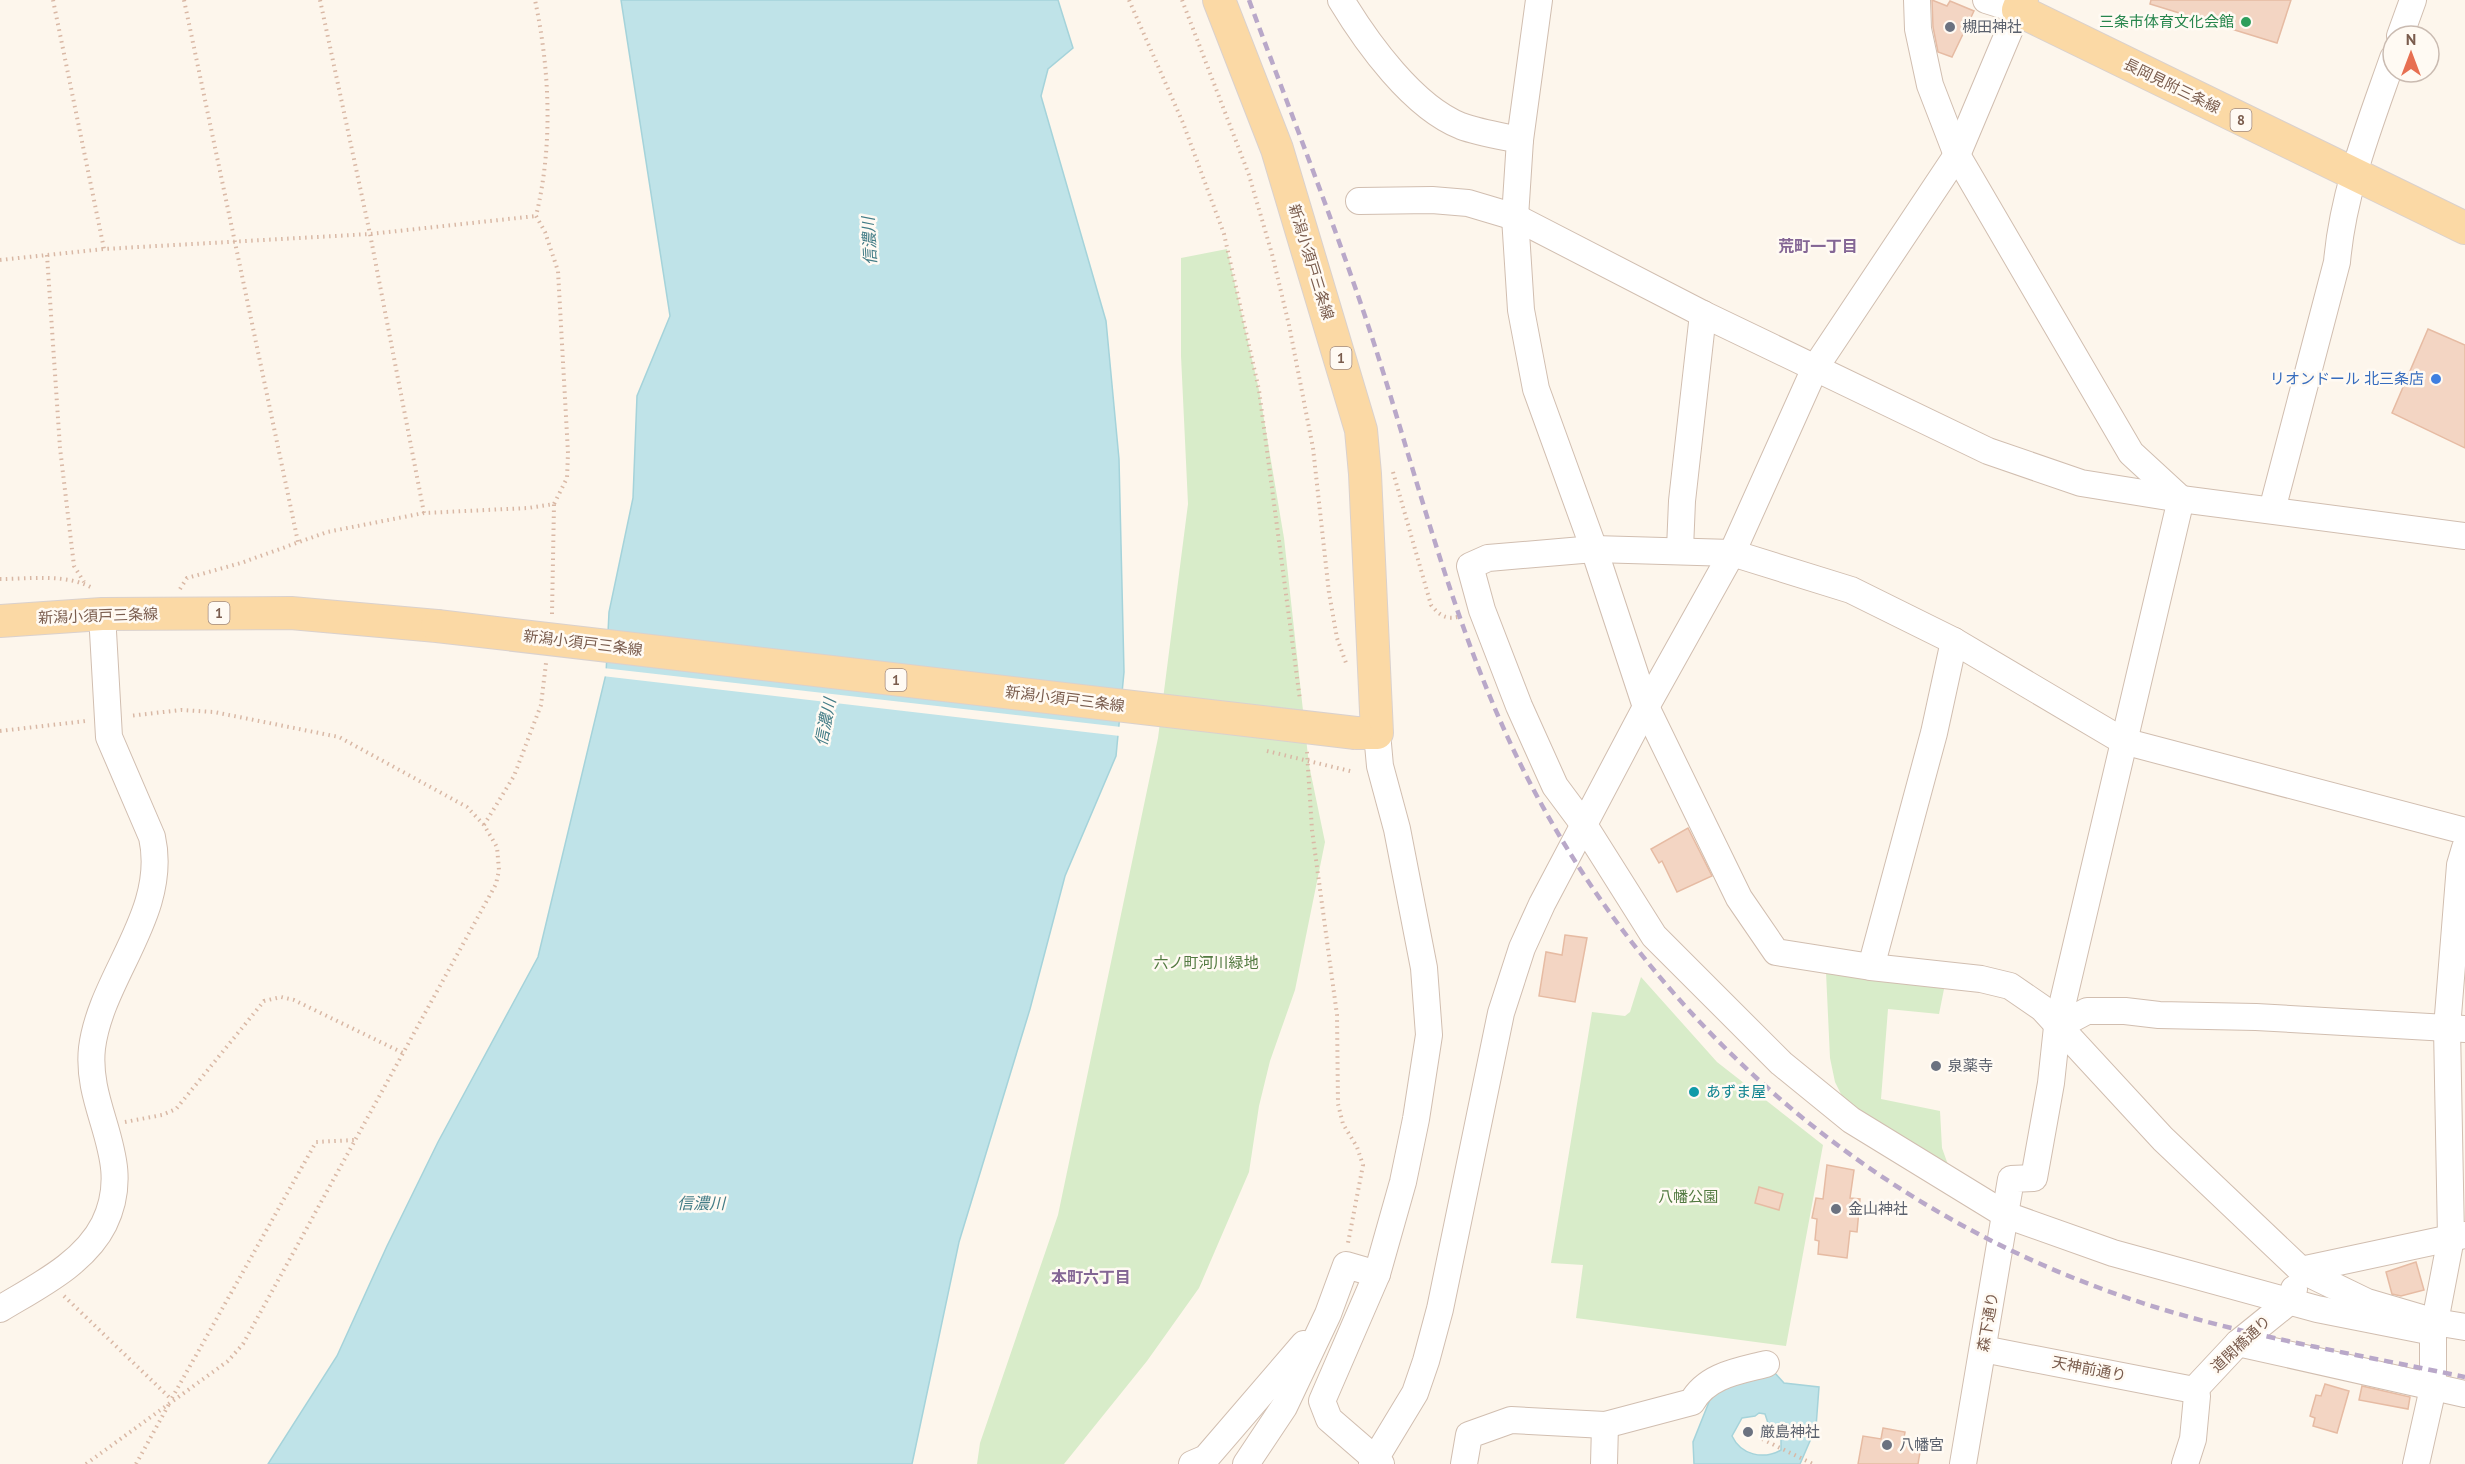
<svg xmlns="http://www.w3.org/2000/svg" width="2465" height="1464" viewBox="0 0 2465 1464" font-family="'PT Sans','Noto Sans JP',sans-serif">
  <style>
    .green { fill: #d8ecc9 }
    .water { fill: #bfe3e8; stroke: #a5d3da; stroke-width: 1.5; fill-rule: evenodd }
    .pier { fill: #fdf6ec }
    .building { fill: #f3d5c3; stroke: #e6bba3; stroke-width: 1.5 }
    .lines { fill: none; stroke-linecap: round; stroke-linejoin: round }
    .minor-casing { stroke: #d1beb0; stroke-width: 28 }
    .major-casing { stroke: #dad1cd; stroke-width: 34 }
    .path { stroke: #d9b8a5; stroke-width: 4; stroke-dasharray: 1.5 4.5; stroke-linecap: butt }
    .minor { stroke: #fff; stroke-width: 26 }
    .major { stroke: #fbd9a5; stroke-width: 32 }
    .rail { stroke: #b9a8c9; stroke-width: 4.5; stroke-dasharray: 9 6; stroke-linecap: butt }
    .major-bridge-casing { stroke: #dad1cd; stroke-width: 34; stroke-linecap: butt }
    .path-bridge { stroke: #d9b8a5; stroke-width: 4; stroke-dasharray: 1.5 4.5; stroke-linecap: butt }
    .major-bridge { stroke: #fbd9a5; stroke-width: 32 }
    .leisure-dot { fill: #2e9e5b; stroke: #fffaf3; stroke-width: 2 }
    .worship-dot { fill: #6b7280; stroke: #fffaf3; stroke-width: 2 }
    .shop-dot { fill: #3f7fe0; stroke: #fffaf3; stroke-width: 2 }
    .culture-dot { fill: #0f9aa8; stroke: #fffaf3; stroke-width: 2 }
    .labels { text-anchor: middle; stroke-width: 5; stroke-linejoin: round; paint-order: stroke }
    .shield { fill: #fffaf3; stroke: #a28b7f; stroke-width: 1.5 }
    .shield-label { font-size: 14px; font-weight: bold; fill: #7a5c4d }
    .leisure-label { font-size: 15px; fill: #27864d; stroke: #fffaf3; text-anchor: end }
    .worship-label { font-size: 15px; fill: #5b616d; stroke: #fffaf3; text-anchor: start }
    .street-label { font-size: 15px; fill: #7a5c4d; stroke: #fffaf3 }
    .shop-label { font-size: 15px; fill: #366cbe; stroke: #fffaf3; text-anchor: end }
    .park-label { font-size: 15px; fill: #537a41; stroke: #fffaf3 }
    .culture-label { font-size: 15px; fill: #0d838f; stroke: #fffaf3; text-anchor: start }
    .water-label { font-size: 16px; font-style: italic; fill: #437c86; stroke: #fffaf3 }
    .neighbourhood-label { font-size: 16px; font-weight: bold; fill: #846695; stroke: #fffaf3 }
  </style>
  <rect width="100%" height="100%" fill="#fdf6ec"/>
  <!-- green -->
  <g class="green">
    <path d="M1227,249l32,141 25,148 25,227 16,77 -30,148 -25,71 -11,45 -10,66 -50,116 -52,73 -83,103h-87l3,-21 78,-228 100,-477 30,-234 -7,-148v-98z"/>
    <path d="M1826,972l119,12 -6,30 -51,-5 -7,90 59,12 2,37 9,25 -104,-67 -12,-24 -5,-24z"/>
    <path d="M1641,977l76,85 106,83 -37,201 -210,-28 7,-53 -32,-2 41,-251 33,4 5,-4z"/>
  </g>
  <!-- water -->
  <g class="water">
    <path d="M621,0h437l15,48 -25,21 -7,27 65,225 13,138 5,213 -8,84 -51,120 -35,133 -71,233 -47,222h-644l69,-108 50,-110 51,-104 100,-185 68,-283 3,-62 24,-114 4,-102 33,-80z"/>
    <path d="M1774,1372l10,11 35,4 -3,40 -16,37h-106l-1,-22 20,-50zM1759,1413l6,1 5,15 11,10v11c-18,10 -40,5 -49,-14l10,-18 13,-2z"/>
  </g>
  <!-- pier -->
  <path class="pier" d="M603,668l518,59 -1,9 -518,-60z"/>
  <!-- building -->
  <g class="building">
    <path d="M1932,0l15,6 3,-5 24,10 -22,46 -14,-5 -5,-25z"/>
    <path d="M2151,0h140l-14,43 -127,-39z"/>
    <path d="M2428,329l37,16v103l-73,-35z"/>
    <path d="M1688,828l24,48 -35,16 -15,-31 -3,2 -8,-14z"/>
    <path d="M1565,935l22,3 -12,64 -36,-6 7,-44 16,3z"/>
    <path d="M1827,1165l27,5 -4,28 10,1 -3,33 -7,-1 -3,27 -29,-4 1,-13 -4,-1 2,-21 -5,-1 4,-20 7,1z"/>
    <path d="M1759,1187l24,7 -4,16 -24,-7z"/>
    <path d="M2416,1262l8,28 -23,6 -9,-2 -6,-22z"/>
    <path d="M2325,1384l24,7 -12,42 -24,-7 2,-8 -5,-2 6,-21 5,1z"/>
    <path d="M2362,1386l48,11 -2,12 -49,-9z"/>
    <path d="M1883,1428l22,4 -2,11 18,3 -3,18h-60l5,-28 18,3z"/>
  </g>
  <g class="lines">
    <defs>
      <g id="minor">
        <path d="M1341,0c26,43 72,107 120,126 19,7 40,10 59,14"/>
        <path d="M1539,0l-19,140 -5,77 6,93 15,79 58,160 52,158 93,191 37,54 95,15 110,12 29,7 32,22 121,131 138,131 66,32 68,20 30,5"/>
        <path d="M1917,0l1,29 12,56 27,70 174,298 50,46"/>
        <path d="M2400,36l13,-36"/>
        <path d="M1359,201l73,-1 36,3 47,14 188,97 285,137 93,32 100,16 284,37"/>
        <path d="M2272,510l65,-248c6,-71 33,-138 56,-204"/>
        <path d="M1680,549l2,-48 21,-187"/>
        <path d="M1377,733l3,33 17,63 27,139 5,67 -13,84 -13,63 -26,92 -55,127 7,18 52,45"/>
        <path d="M1871,967l63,-234 20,-92"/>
        <path d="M2057,1027l30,-16h38l34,4 97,2 209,12"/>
        <path d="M2301,1270l164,-35"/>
        <path d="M0,1309c36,-22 84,-45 104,-85 32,-65 -19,-113 -12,-176 9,-72 77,-135 60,-211l-43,-100 -7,-123"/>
        <path d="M2433,1332l-116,-23 -204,-56 -107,-38 -155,-95 -70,-57 -127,-127 -70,-111 -29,-39 -36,-80 -37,-96 -12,-44 18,-8 106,-9 138,4 119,37 103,51 169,100 342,90"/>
        <path d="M2238,1343l227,51"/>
        <path d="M1983,1349l211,41"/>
        <path d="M2194,1390l44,-47 52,-42 4,-12"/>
        <path d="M1192,1464l14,-6 98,-114"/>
        <path d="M1246,1464l38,-57 44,-93 18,-49 31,9"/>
        <path d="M1372,1464l43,-71 11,-32 14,-52 61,-296 21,-65 20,-44 104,-197 86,-154 83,-185 142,-213 61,-145 -32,-10"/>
        <path d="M1464,1464l5,-29 42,-15 94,5 87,-23c15,-27 47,-31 74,-38"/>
        <path d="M1604,1464l1,-39"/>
        <path d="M1963,1464l48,-285 23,-1 17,-95 6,-56 124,-528"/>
        <path d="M2185,1464l8,-25 4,-43 -3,-6"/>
        <path d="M2416,1464l17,-76v-56l18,-94 -4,-210 13,-163 5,-17"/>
      </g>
      <g id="major">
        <path d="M1219,0l58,149 84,281 4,44 12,259h-21"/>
        <path d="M2022,0l-4,10 447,218"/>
        <path d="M0,621l102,-7 189,-1 146,13"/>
      </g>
    </defs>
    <!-- minor casing -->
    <use href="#minor" class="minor-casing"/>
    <!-- major casing -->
    <use href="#major" class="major-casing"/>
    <!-- path -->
    <g class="path">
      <path d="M53,0l51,249"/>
      <path d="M184,0l114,542"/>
      <path d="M320,0l50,234 54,279"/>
      <path d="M1129,0l54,123 41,111 35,156 41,310"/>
      <path d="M1182,0l67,175 23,79 17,71 24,123 16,145 8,45 9,25"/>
      <path d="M47,255l13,193 14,118 10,16"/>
      <path d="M0,260l104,-11 266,-15 166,-18"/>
      <path d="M1393,472l38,133c10,12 16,15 31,11"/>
      <path d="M0,579c30,0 68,-6 94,10"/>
      <path d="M180,589l7,-11 54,-15 86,-31 97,-19 104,-5 26,-4 13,-26 1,-25 -10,-182 -13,-39 -9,-16c17,-70 14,-145 -1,-216"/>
      <path d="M552,614l2,-110"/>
      <path d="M0,731l86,-10"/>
      <path d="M1307,752l5,78 25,185 1,89 5,20 14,23 6,18 -15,78"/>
      <path d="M484,825l30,-49 27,-71 5,-42"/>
      <path d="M125,1122l37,-7 14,-6 88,-108 17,-4 13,3 109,53"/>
      <path d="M64,1296l107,103"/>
      <path d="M172,1398l144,-256 38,-2"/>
      <path d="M1762,1439l51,25"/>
      <path d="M86,1464l142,-103 15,-17 253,-460 3,-14 -2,-23 -13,-22 -17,-18 -128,-70 -125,-25 -33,-2 -52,6"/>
      <path d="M136,1464l33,-60"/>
    </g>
    <!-- minor -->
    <use href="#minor" class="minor"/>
    <!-- major -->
    <use href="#major" class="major"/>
    <!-- rail -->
    <path class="rail" d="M1249,0c39,106 81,212 117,319 48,144 83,296 149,434 118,245 327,439 582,534 118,45 245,64 368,90"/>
    <defs>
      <path id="major-bridge" d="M437,626l919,107"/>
    </defs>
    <!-- major-bridge casing -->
    <use href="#major-bridge" class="major-bridge-casing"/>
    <!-- path-bridge -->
    <path class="path-bridge" d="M1267,751l87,21"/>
    <!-- major-bridge -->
    <use href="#major-bridge" class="major-bridge"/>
  </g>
  <!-- markers -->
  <circle class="leisure-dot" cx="2246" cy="22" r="6"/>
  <g class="worship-dot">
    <circle cx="1950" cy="27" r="6"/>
    <circle cx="1936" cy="1066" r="6"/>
    <circle cx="1836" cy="1209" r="6"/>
    <circle cx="1748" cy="1432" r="6"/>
    <circle cx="1887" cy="1445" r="6"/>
  </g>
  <circle class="shop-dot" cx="2436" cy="379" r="6"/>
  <circle class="culture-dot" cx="1694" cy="1092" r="6"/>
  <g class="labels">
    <!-- shield labels -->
    <g class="shield">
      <rect x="2230.5" y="109" width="21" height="22" rx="4.5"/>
      <rect x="1330.5" y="347" width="21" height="22" rx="4.5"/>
      <rect x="208.5" y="602" width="21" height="22" rx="4.5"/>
      <rect x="885.5" y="669" width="21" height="22" rx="4.5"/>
    </g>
    <g class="shield-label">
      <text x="2241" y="125">8</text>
      <text x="1341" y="363">1</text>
      <text x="219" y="618">1</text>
      <text x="896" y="685">1</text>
    </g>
    <!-- leisure labels -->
    <g class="leisure-label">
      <text x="2234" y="27">三条市体育文化会館</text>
    </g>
    <!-- worship labels -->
    <g class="worship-label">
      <text x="1962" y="32">槻田神社</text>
      <text x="1948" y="1071">泉薬寺</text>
      <text x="1848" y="1214">金山神社</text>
      <text x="1760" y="1437">厳島神社</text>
      <text x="1899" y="1450">八幡宮</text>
    </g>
    <!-- street labels -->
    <g class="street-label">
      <text transform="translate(2172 86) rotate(26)" y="5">長岡見附三条線</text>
      <text transform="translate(1311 262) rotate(73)" y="5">新潟小須戸三条線</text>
      <text transform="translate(98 616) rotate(-2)" y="5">新潟小須戸三条線</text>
      <text transform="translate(583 643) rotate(7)" y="5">新潟小須戸三条線</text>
      <text transform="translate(1065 699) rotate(7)" y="5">新潟小須戸三条線</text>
      <text transform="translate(1988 1322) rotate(-80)" y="5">森下通り</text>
      <text transform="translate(2241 1344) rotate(-43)" y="5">道閑橋通り</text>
      <text transform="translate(2089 1369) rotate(11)" y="5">天神前通り</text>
    </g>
    <!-- shop labels -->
    <g class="shop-label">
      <text x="2424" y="384">リオンドール 北三条店</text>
    </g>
    <!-- park labels -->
    <g class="park-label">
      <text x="1206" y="968">六ノ町河川緑地</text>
      <text x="1688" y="1202">八幡公園</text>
    </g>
    <!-- culture labels -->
    <g class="culture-label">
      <text x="1706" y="1097">あずま屋</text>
    </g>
    <!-- water labels -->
    <g class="water-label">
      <text transform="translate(869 241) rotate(-93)" y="6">信濃川</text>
      <text transform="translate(825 722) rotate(-79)" y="6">信濃川</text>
      <text x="701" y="1209">信濃川</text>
    </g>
    <!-- neighbourhood labels -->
    <g class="neighbourhood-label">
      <text x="1818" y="252">荒町一丁目</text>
      <text x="1091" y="1283">本町六丁目</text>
    </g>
  </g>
  <!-- north arrow -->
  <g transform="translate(2411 54)"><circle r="28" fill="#fffaf3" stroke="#cabbb1" stroke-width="1.5"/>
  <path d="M0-4.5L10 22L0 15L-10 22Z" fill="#e76f51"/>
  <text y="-9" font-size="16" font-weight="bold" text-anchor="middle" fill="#7a5c4d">N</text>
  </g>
</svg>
